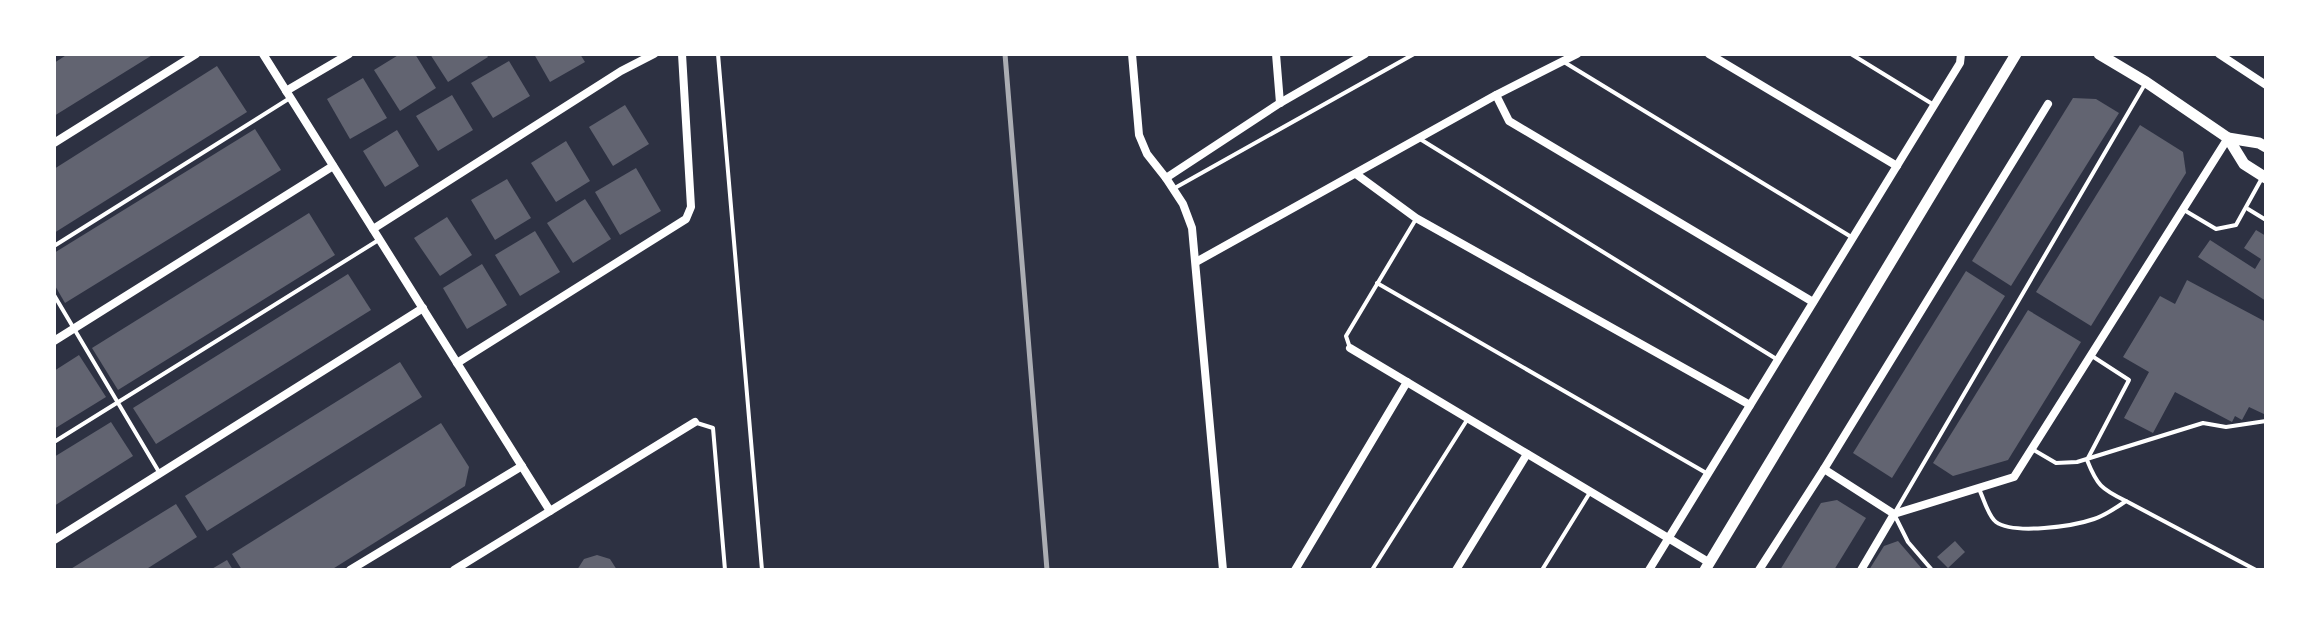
<svg xmlns="http://www.w3.org/2000/svg" width="2320" height="624" viewBox="0 0 2320 624" font-family="'Golos Text',sans-serif">
  <style>
    .building { fill: #626471 }
    .lines { fill: none; stroke-linecap: round; stroke-linejoin: round }
    .service { stroke: #fff; stroke-width: 4 }
    .minor { stroke: #fff; stroke-width: 8 }
    .tertiary { stroke: #fff; stroke-width: 11 }
    .rail { stroke: #abadb3; stroke-width: 5 }
  </style>
  <rect width="100%" height="100%" fill="#2d3142"/>
  <!-- building -->
  <g class="building">
    <path d="M68,54h86l-100,62v-53z"/>
    <path d="M400,54h15l21,34 -36,23 -26,-41z"/>
    <path d="M430,54h56l2,3 -40,25z"/>
    <path d="M534,54h46l5,8 -35,20z"/>
    <path d="M509,61l21,35 -37,22 -22,-35z"/>
    <path d="M217,66l30,46 -193,121v-64z"/>
    <path d="M363,78l24,40 -37,21 -23,-40z"/>
    <path d="M452,95l21,35 -35,21 -22,-35z"/>
    <path d="M2073,98l23,1 23,14 -108,173 -39,-25z"/>
    <path d="M625,105l24,39 -36,22 -24,-39z"/>
    <path d="M2140,125l43,27 3,21 -95,153 -55,-34z"/>
    <path d="M255,129l26,41 -216,133 -11,-19v-31z"/>
    <path d="M397,130l22,36 -34,21 -22,-36z"/>
    <path d="M566,141l24,40 -34,21 -25,-39z"/>
    <path d="M636,168l25,43 -41,24 -25,-43z"/>
    <path d="M507,179l24,39 -36,22 -24,-40z"/>
    <path d="M585,199l26,40 -38,24 -26,-40z"/>
    <path d="M309,213l26,42 -217,135 -26,-42z"/>
    <path d="M447,217l25,38 -32,21 -26,-38z"/>
    <path d="M2256,230l10,6v65l-68,-44 12,-17 45,29 6,-10 -17,-11z"/>
    <path d="M535,231l25,41 -40,24 -25,-41z"/>
    <path d="M482,264l25,41 -40,24 -24,-41z"/>
    <path d="M1966,271l39,25 -113,182 -39,-25z"/>
    <path d="M348,274l23,36 -215,134 -23,-36z"/>
    <path d="M2187,280l79,42v93l-17,-8 -7,13 -7,-4 -3,6 -57,-30 -22,41 -29,-15 25,-46 -26,-15 37,-61 15,8z"/>
    <path d="M2028,310l53,32 -73,118 -55,16 -20,-13z"/>
    <path d="M79,355l27,42 -52,32v-58z"/>
    <path d="M400,362l22,35 -215,134 -22,-35z"/>
    <path d="M111,422l22,34 -79,50v-49z"/>
    <path d="M441,423l28,44 -4,19 -134,84h-89l-10,-16z"/>
    <path d="M1837,500l29,18 -32,52h-54l41,-67z"/>
    <path d="M176,504l21,33 -52,33h-76z"/>
    <path d="M1898,541l25,29h-54l15,-24z"/>
    <path d="M1955,541l10,11 -17,16 -11,-11z"/>
    <path d="M597,555l13,4 7,11h-40l7,-11z"/>
    <path d="M227,560l6,10h-23z"/>
  </g>
  <g class="lines">
    <!-- service -->
    <g class="service">
      <path d="M718,54l44,516"/>
      <path d="M1851,54l83,51"/>
      <path d="M1564,62l289,176"/>
      <path d="M1420,139l358,221"/>
      <path d="M1173,189l241,-135"/>
      <path d="M2248,209l18,11"/>
      <path d="M2184,210l32,19 20,-4 26,-47"/>
      <path d="M54,246l236,-148"/>
      <path d="M1377,283l331,191"/>
      <path d="M54,295l105,177"/>
      <path d="M1350,348l-4,-12 70,-117"/>
      <path d="M2092,356l37,24 -42,80c10,25 14,29 39,41"/>
      <path d="M697,423l16,5 12,142"/>
      <path d="M54,442l323,-201"/>
      <path d="M2032,449l24,14 21,-1 126,-39 23,4 40,-6"/>
      <path d="M1979,489c5,10 9,27 17,33 18,13 78,4 98,-3 12,-4 22,-11 32,-18l130,69"/>
      <path d="M1372,570l95,-150"/>
      <path d="M1542,570l47,-76"/>
      <path d="M1932,570l-24,-28 -14,-28 251,-430"/>
    </g>
    <!-- minor -->
    <g class="minor">
      <path d="M263,54l287,457"/>
      <path d="M1132,54l7,81 8,19 19,24 17,26 9,24 31,342"/>
      <path d="M1276,54l4,49"/>
      <path d="M1709,54l188,112"/>
      <path d="M2219,54l47,31"/>
      <path d="M286,91l63,-37"/>
      <path d="M1496,95l13,26 304,181"/>
      <path d="M54,143l142,-89"/>
      <path d="M1356,174l60,44 334,187"/>
      <path d="M1166,178l114,-75 85,-49"/>
      <path d="M373,229l248,-158 33,-17"/>
      <path d="M1196,262l300,-167 81,-41"/>
      <path d="M54,341l279,-175"/>
      <path d="M1350,348l360,215"/>
      <path d="M457,363l229,-144 5,-12 -9,-153"/>
      <path d="M1824,469l70,45"/>
      <path d="M54,540l369,-232"/>
      <path d="M350,570l172,-104"/>
      <path d="M454,570l241,-148"/>
      <path d="M1295,570l112,-188"/>
      <path d="M1456,570l71,-116"/>
      <path d="M1649,570l311,-507 1,-9"/>
      <path d="M1759,570l65,-101 224,-365"/>
      <path d="M1861,570l33,-56 120,-37 214,-339"/>
    </g>
    <!-- tertiary -->
    <g class="tertiary">
      <path d="M2099,54l47,28 82,56 16,26 22,14"/>
      <path d="M2228,138l31,5 7,4"/>
      <path d="M1705,570l311,-516"/>
    </g>
    <!-- rail -->
    <path class="rail" d="M1005,54l42,516"/>
  </g>
  <!-- border -->
  <rect width="2320" height="624" fill="none" stroke="#ffffff" stroke-width="112"/>
</svg>
